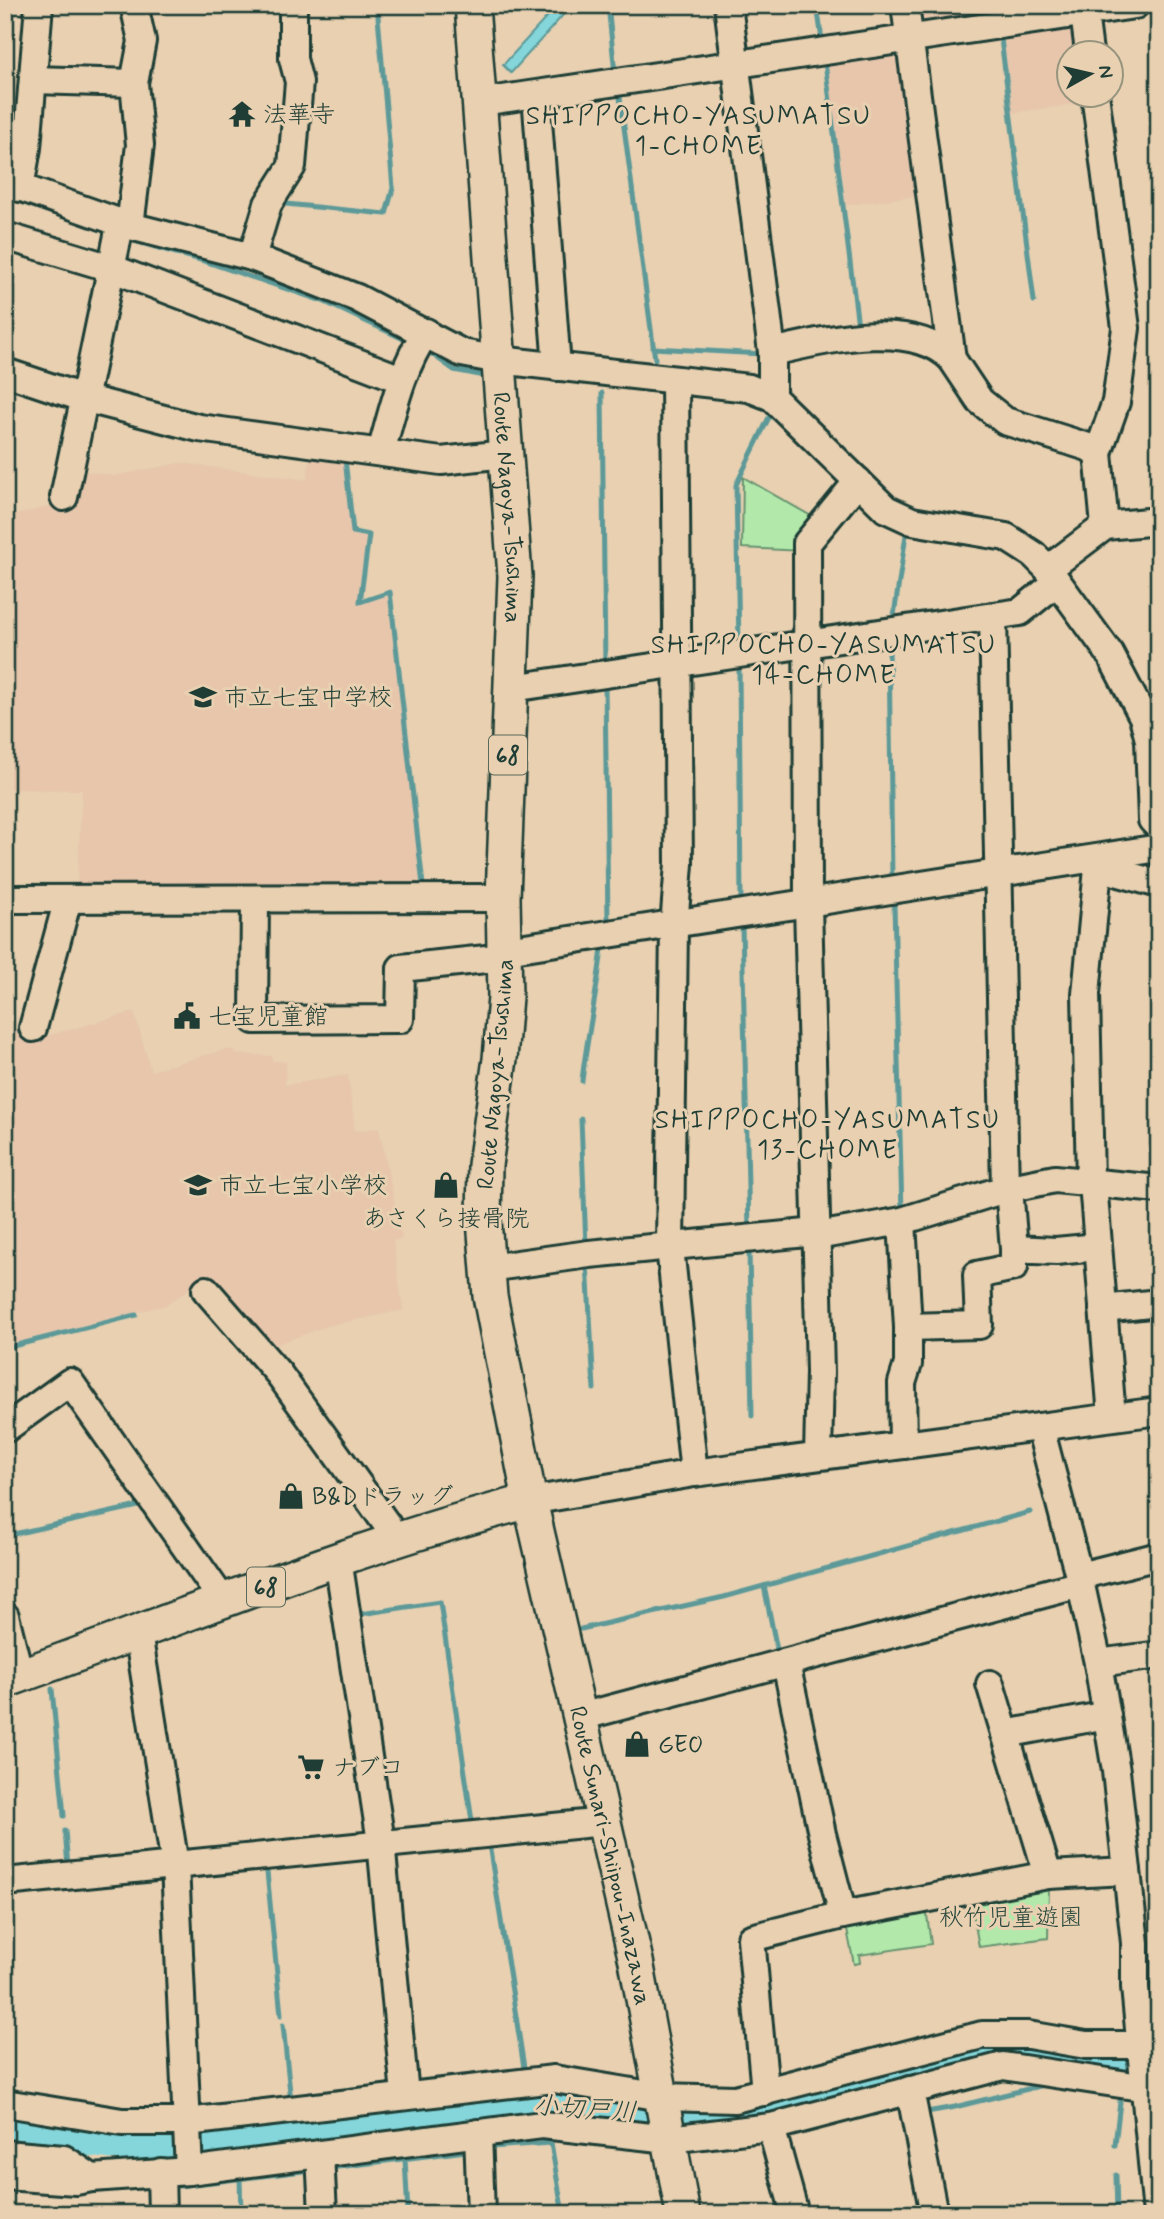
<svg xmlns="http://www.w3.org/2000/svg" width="1164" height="2219" viewBox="0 0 1164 2219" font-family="Mynerve,'Klee One',sans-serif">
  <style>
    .built { fill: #e7c6ac }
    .green { fill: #b2e9ab; stroke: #689370; stroke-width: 2 }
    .water { fill: #84d6da; stroke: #5c9998; stroke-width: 2 }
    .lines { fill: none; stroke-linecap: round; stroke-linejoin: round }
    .stream { stroke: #5c9998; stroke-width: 5 }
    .river { stroke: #84d6da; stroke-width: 32 }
    .minor-casing { stroke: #1f3d34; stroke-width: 32 }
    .major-casing { stroke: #1f3d34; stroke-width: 38 }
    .minor { stroke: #e8d0b1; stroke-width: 26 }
    .major { stroke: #e8d0b1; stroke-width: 33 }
    .labels { text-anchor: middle; stroke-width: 6; stroke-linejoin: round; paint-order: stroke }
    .shield { fill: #e8d0b1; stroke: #5b695a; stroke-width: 2 }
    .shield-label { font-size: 23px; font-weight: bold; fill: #1f3d34 }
    .poi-label { font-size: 24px; fill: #1f3d34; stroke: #e8d0b1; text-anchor: start }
    .street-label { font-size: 24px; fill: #1f3d34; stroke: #e8d0b1 }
    .park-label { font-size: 24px; fill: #26463a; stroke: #e8d0b1 }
    .neighbourhood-label { font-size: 26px; letter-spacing: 2px; fill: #1f3d34; stroke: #e8d0b1 }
    .water-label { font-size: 26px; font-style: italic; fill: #24453c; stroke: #e8d0b1 }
  </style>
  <rect width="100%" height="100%" fill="#e8d0b1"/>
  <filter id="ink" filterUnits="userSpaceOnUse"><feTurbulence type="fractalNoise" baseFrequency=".0143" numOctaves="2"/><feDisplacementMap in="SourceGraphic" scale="14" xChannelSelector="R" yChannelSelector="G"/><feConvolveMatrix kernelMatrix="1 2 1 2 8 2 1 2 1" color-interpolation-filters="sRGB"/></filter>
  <g filter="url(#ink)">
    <!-- built -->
    <g class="built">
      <path d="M913,5h81l1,9 -79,12z"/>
      <path d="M1077,24l7,28h-14v42l19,1 1,7 -79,11 -10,-78z"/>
      <path d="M898,47l25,148 -77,10 -20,-147z"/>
      <path d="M311,450l32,4 9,79 16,2 -10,69 31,-9 33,293 -345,1 5,-99 -75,-1 -2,5v-276l68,-18 2,-31 39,7 66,-13 127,17z"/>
      <path d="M134,1012l17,59 73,-21h11v4l37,2v5l14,1 -1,23 63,-10 7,56 24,-3 23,111 -9,2 10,69 -76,16 -63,23 -60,-69 -39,25 -160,41v-313l22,-5 20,8z"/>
    </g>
    <!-- green -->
    <g class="green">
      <path d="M743,477l75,43 -16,31 -60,-3z"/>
      <path d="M1049,1884l-1,54 -69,9 -9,-51z"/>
      <path d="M926,1908l5,36 -72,11 1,8 -6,1 -8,-39z"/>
    </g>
    <!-- water -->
    <path class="water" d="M558,5h14l-61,68 -8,-8z"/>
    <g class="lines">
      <!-- stream -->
      <g class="stream">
        <path d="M608,5l7,68"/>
        <path d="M817,5l5,35"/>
        <path d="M996,5l1,11"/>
        <path d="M1001,39l33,262"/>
        <path d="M825,62l33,264"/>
        <path d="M619,90l36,269"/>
        <path d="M5,196l106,37"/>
        <path d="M286,204l100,10 7,-26 -16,-183"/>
        <path d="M124,238l80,23 121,41 85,40"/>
        <path d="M653,348l109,6"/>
        <path d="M425,349l29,21 31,6"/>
        <path d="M602,393l3,274"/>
        <path d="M345,459l8,73 16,3 -9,67 30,-10 33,293"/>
        <path d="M893,622l14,-94"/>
        <path d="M889,644l3,234"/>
        <path d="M739,645l-3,-160 37,-76"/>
        <path d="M739,668l2,234"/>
        <path d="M605,682l3,241"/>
        <path d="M894,905l8,308"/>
        <path d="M742,925l7,305"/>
        <path d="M582,1081c5,-45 15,-88 20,-133"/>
        <path d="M581,1119l5,128"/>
        <path d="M749,1248l3,168"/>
        <path d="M587,1263l7,126"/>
        <path d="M5,1348l131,-33"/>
        <path d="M5,1536l142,-32"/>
        <path d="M764,1586l14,69"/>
        <path d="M354,1615l86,-13 33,226"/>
        <path d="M581,1629l143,-32 306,-85"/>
        <path d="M52,1689l12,127"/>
        <path d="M65,1831l3,35"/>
        <path d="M489,1844l36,230"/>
        <path d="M267,1872l14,143"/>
        <path d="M283,2025l8,77"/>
        <path d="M921,2113l34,-6 93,-23"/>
        <path d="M293,2124l1,8"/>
        <path d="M1115,2145l6,-52"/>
        <path d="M489,2150v-3l62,-4 12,71"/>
        <path d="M405,2159l3,55"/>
        <path d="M330,2168l136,-17"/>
        <path d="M1116,2175l1,39"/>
        <path d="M240,2179l1,35"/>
        <path d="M179,2186l132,-16"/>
      </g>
      <!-- river -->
      <path class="river" d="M5,2128l131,19 33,1 369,-46 173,16 55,-6 218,-60 38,-2 108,16 29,-2"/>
      <defs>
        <g id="minor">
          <path d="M728,5l44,347v45"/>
          <path d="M905,5l47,354 28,42 25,20 83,26 10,6 7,73"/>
          <path d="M1083,5l6,47"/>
          <path d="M33,80l101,3"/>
          <path d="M1095,94l31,234 -10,74 -18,51"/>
          <path d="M536,95l21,272"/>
          <path d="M482,102l653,-97"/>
          <path d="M5,182l125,44 122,31 105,41 105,55 37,7 250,28 23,9 114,112 26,12 94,16 28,18 14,14 62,85 33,63 6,23 3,80 7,7"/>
          <path d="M20,188l7,-40 12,-143"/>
          <path d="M130,226l10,-81 -6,-62 8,-42 -8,-36"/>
          <path d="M5,236l106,32 290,111"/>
          <path d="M252,257l16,-53 24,-38 7,-84 -6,-23v-54"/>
          <path d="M772,352c50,-11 139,-35 180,7"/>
          <path d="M5,372l78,26 116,30 242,33 64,-7"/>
          <path d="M675,380l4,484 -5,62 -4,321 24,226"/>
          <path d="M381,452c12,-42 20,-83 45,-120"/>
          <path d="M64,497l57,-276"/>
          <path d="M1048,569l57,-43 54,-5"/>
          <path d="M993,616l12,573"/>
          <path d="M512,688l508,-76 37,-30"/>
          <path d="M1098,867l61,17"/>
          <path d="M5,899l498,-1"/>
          <path d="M255,899l-1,121 146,-1 1,-51 104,-11"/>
          <path d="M506,950l653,-102"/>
          <path d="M33,1028l35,-129"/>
          <path d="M1090,1182l-4,-188 13,-136"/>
          <path d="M1093,1183l19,234"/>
          <path d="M1009,1188l5,61"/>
          <path d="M902,1221l6,106v37l-6,19 1,62"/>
          <path d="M817,1236l85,-15 103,-32 50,-10 104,10"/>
          <path d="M488,1268l101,-14 228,-22"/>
          <path d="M206,1290l73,84 109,152 4,15"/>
          <path d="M1103,1309l56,-6"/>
          <path d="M908,1327l71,-2 -2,-50 37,-8v-18l42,2 42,-4"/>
          <path d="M1040,1427l39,149 19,87 18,108 19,172v44l22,227"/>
          <path d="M5,1429l65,-47 154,220"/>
          <path d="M818,1456l2,-84 -12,-468 -1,-361 51,-62"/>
          <path d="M530,1501l164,-28 465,-62"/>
          <path d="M338,1559l43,283 24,253"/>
          <path d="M1079,1576l80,-20"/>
          <path d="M5,1616l15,60"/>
          <path d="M138,1633l37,232 14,306"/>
          <path d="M786,1663l36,171 21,81"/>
          <path d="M1098,1663l61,-8"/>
          <path d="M990,1684l58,191"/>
          <path d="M580,1717l501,-133"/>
          <path d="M1005,1734l102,-19"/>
          <path d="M5,1882l599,-60"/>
          <path d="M910,2090l24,124"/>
          <path d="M765,2092l-14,-154 92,-23 205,-40 79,-4"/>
          <path d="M5,2103l117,19h65l367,-43 108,18 73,2 247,-64h46l58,10h73"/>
          <path d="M771,2127l24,87"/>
          <path d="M478,2133l3,81"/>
          <path d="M5,2154l59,5 28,19 97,-7 353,-46 127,14 102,-12 232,-61 144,22 12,-1"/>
          <path d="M320,2154l3,60"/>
          <path d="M161,2172l1,42"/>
          <path d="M5,2176l71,5 16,-3"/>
        </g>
        <g id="major">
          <path id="s1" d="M472,5l43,571 -12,322 2,99 -5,62 -15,106 -1,55 6,76 40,205 106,460 47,253"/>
          <path d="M5,1681c174,-62 346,-134 525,-180"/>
        </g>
      </defs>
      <!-- minor casing -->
      <use href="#minor" class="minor-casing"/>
      <!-- major casing -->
      <use href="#major" class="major-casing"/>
      <!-- minor -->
      <use href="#minor" class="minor"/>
      <!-- major -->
      <use href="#major" class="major"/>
    </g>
  </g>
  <!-- icons -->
  <defs>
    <symbol id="temple-bare" viewBox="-9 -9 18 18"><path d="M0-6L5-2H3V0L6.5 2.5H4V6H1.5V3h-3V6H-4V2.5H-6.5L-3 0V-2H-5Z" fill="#1f3d34" stroke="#e8d0b1" stroke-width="2.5" paint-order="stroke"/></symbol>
    <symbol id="school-bare" viewBox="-9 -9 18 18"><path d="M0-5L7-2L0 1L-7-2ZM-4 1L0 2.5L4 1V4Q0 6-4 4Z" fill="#1f3d34" stroke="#e8d0b1" stroke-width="2.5" paint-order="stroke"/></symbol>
    <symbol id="civic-bare" viewBox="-9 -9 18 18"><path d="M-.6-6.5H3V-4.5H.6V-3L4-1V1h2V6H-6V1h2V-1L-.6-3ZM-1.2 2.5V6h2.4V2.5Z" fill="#1f3d34" stroke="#e8d0b1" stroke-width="2.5" paint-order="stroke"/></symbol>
    <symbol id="shop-bare" viewBox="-9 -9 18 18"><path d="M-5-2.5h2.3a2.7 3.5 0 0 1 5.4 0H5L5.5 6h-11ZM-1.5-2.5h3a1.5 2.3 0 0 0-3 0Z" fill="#1f3d34" stroke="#e8d0b1" stroke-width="2.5" paint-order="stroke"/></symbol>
    <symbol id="supermarket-bare" viewBox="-9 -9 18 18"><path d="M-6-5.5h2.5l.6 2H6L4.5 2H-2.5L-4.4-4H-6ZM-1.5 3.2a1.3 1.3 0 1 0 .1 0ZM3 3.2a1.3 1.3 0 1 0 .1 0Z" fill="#1f3d34" stroke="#e8d0b1" stroke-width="2.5" paint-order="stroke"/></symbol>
  </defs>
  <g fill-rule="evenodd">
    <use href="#temple-bare" x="223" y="95" width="38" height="38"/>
    <use href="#school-bare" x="184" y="678" width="38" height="38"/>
    <use href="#civic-bare" x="168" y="997" width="38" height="38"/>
    <use href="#school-bare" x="179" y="1166" width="38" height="38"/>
    <use href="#shop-bare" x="427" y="1166" width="38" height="38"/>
    <use href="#shop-bare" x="272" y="1477" width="38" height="38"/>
    <use href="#shop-bare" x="618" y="1725" width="38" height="38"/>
    <use href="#supermarket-bare" x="292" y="1748" width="38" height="38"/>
  </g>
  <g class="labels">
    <!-- shield labels -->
    <g class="shield">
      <rect x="489" y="735.5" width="38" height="39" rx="5"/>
      <rect x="247" y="1567.5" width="38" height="39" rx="5"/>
    </g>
    <g class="shield-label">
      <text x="508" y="763">68</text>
      <text x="266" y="1595">68</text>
    </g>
    <!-- poi labels -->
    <g class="poi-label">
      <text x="263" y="122">法華寺</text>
      <text x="224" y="705">市立七宝中学校</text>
      <text x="208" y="1024">七宝児童館</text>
      <text x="219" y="1193">市立七宝小学校</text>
      <text x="446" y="1226" text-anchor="middle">あさくら接骨院</text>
      <text x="312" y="1504">B&amp;Dドラッグ</text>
      <text x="658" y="1752">GEO</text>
      <text x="332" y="1775">ナブコ</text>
    </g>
    <!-- street labels -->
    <g class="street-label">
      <text dy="8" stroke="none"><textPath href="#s1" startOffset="504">Route Nagoya-Tsushima</textPath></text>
      <text transform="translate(495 1074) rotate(-85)" y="8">Route Nagoya-Tsushima</text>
      <text dy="8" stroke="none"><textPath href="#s1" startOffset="1867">Route Sunari-Shiipou-Inazawa</textPath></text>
    </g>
    <!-- park labels -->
    <g class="park-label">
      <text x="1011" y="1925">秋竹児童遊園</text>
    </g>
    <!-- neighbourhood labels -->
    <g class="neighbourhood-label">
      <text x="699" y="124">SHIPPOCHO-YASUMATSU<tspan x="699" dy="30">1-CHOME</tspan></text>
      <text x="824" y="653">SHIPPOCHO-YASUMATSU<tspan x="824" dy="30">14-CHOME</tspan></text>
      <text x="828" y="1128">SHIPPOCHO-YASUMATSU<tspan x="828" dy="30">13-CHOME</tspan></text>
    </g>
    <!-- water labels -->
    <g class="water-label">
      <text transform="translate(585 2108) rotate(4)" y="9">小切戸川</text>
    </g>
  </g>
  <!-- margin -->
  <rect width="1164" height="2219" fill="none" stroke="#e8d0b1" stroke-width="28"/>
  <rect x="14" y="14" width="1136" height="2191" fill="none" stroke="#1f3d34" stroke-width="2.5" filter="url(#ink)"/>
  <!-- north arrow -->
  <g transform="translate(1090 74) rotate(82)"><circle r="33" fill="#e8d0b1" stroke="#98957f" stroke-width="2"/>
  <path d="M0-5L12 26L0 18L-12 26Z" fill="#1f3d34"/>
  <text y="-10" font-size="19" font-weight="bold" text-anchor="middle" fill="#1f3d34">N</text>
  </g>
</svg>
